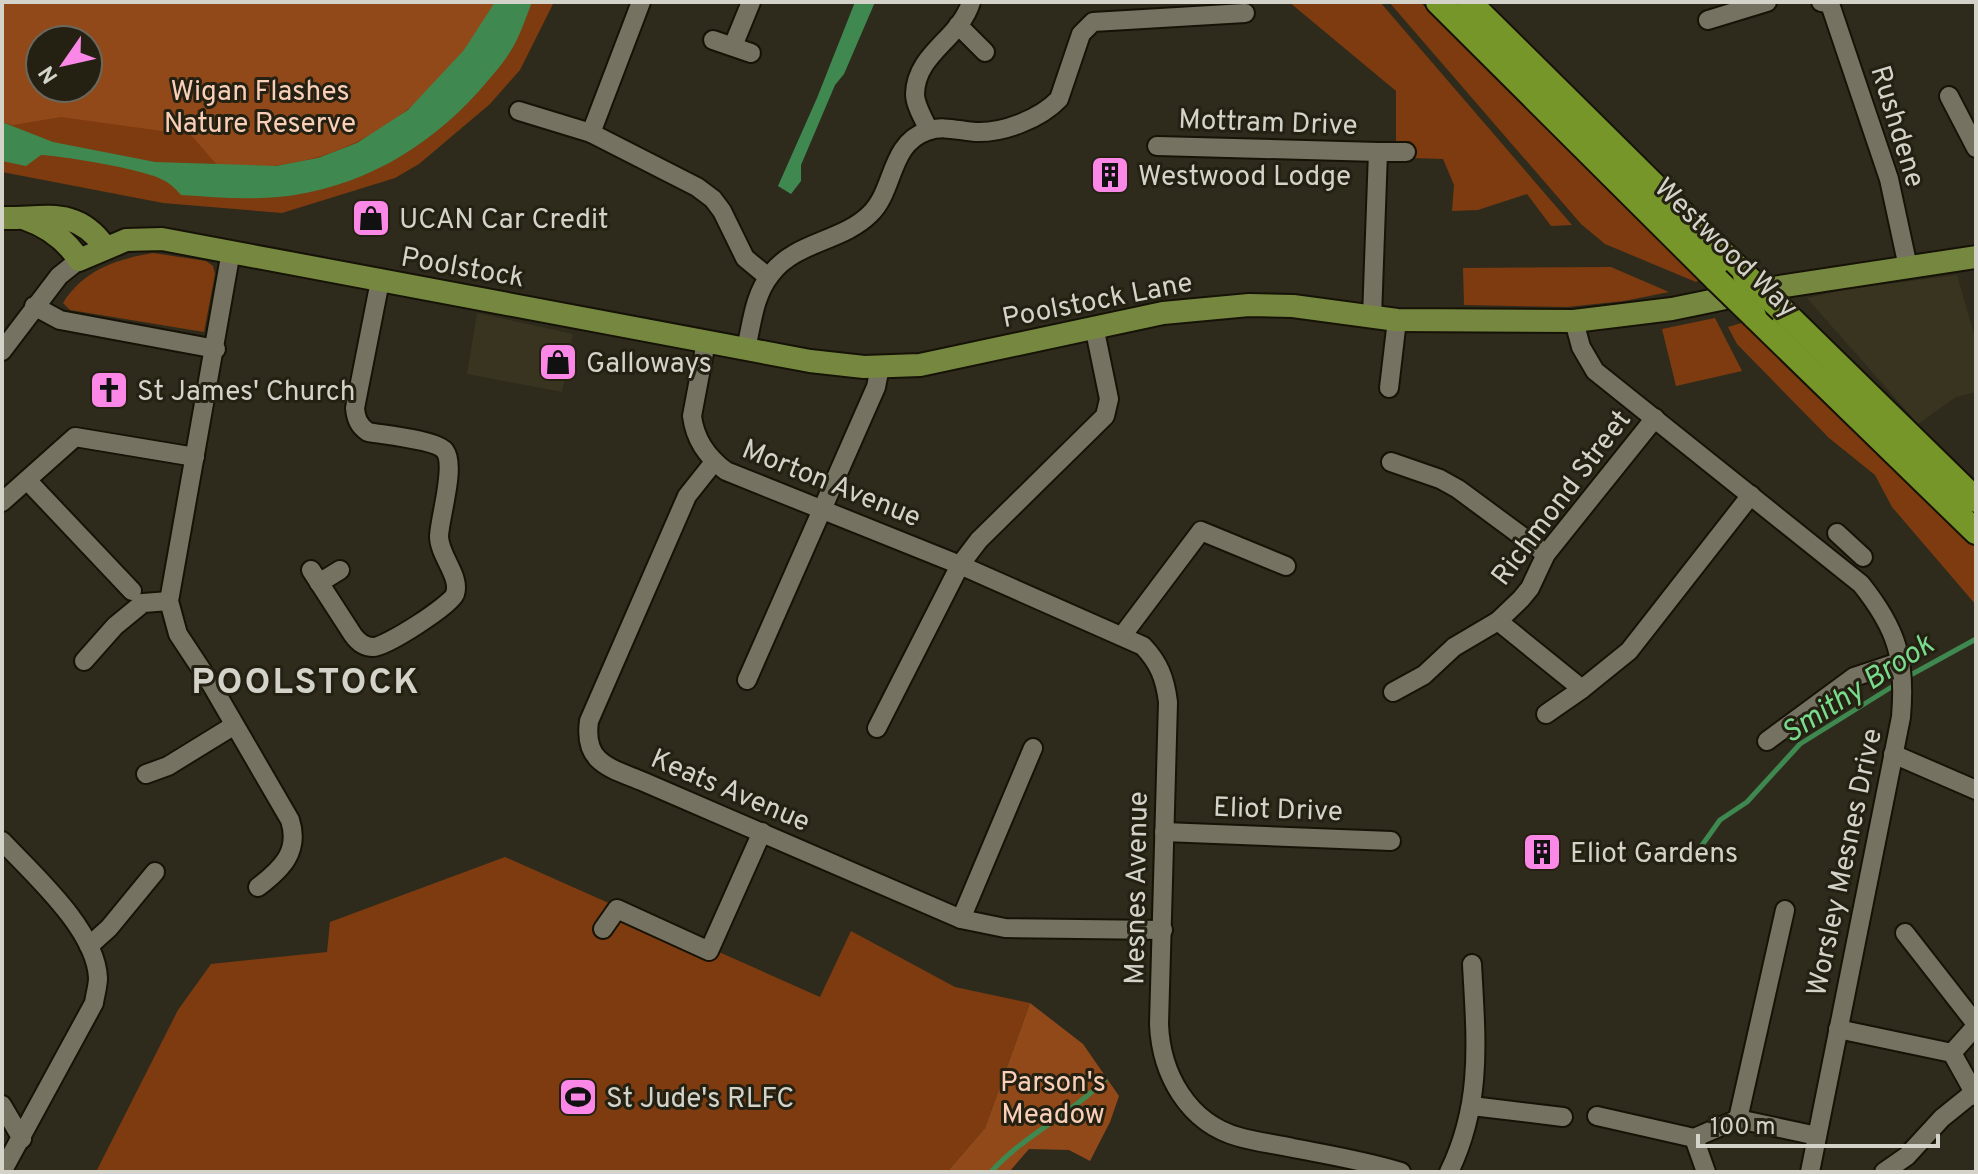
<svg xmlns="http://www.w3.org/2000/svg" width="1978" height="1174" viewBox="0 0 1978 1174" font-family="Overpass,sans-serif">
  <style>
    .built { fill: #38341f }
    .green { fill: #7d3b0f; fill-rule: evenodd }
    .forest { fill: #92491a; fill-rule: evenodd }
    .water { fill: #3f8950 }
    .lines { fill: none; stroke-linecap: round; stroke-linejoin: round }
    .stream { stroke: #3f8950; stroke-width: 5 }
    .minor-casing { stroke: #161306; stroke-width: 22 }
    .major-casing { stroke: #161306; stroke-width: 26 }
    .highway-casing { stroke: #161306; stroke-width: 28 }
    .minor { stroke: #757262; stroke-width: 18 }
    .major { stroke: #768840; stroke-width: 22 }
    .highway { stroke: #77962a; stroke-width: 24 }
    .highway-bridge-casing { stroke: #161306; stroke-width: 28; stroke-linecap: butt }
    .highway-bridge { stroke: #77962a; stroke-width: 24 }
    .labels { text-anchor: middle; stroke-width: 6; stroke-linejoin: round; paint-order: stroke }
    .park-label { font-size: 28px; fill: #facfb8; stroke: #242113 }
    .street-label { font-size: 28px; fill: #d4d3ca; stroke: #242113 }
    .poi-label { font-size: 28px; fill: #d4d3ca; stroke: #242113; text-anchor: start }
    .water-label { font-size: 30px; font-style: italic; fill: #79dc8d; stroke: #242113 }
    .district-label { font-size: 36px; font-weight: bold; letter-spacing: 2px; fill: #d4d3ca; stroke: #242113 }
  </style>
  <rect width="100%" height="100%" fill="#2e2b1d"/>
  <!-- built -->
  <g class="built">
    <path d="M1957,275l19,66v51l-20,5 -38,27 -111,-126 41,-9z"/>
    <path d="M477,313l96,21 -11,58 -95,-18z"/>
  </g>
  <!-- green -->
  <g class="green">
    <path d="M2,2h552l-34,68 -30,34 -71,60 -24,14 -113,35 -119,-10 -161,-31zM40,40h48v48h-48z"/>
    <path d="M1289,2h91l192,223 -21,1 -24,-32 -49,16 -26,1 2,-26 -11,-26 -31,-1 -2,-17h-14v-50z"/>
    <path d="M1389,2h31l283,276 -7,4 -91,-38 -24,-20z"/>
    <path d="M153,253l53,8 7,5 2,8 -11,58 -134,-22 -7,-7c20,-33 54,-44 90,-50z"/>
    <path d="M1611,267l58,25 -45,9 -57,6 -103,-2 -1,-37z"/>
    <path d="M1715,318l27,53 -66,15 -14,-57z"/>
    <path d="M1748,321l228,225v59l-84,-98 -17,-32 -46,-37 -92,-94 -9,-17z"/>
    <path d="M505,857l315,140 31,-66 104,56 75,16 -45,125 -38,44h-851l82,-162 33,-46 116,-12 3,-30z"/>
  </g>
  <!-- forest -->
  <g class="forest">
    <path d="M2,2h493c-45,84 -120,151 -216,163 -20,3 -42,0 -62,0l-26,-30 -130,-18 -48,8 -11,-3zM40,40h48v48h-48z"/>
    <path d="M1030,1003l53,41 36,52 -9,26 -20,39 -21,-11 -40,-1 -20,23h-62l38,-44z"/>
  </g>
  <!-- water -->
  <g class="water">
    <path d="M495,2h37c-6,15 -11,31 -19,45 -9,16 -22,30 -34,44 -53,59 -121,98 -200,106 -33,3 -66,0 -98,-2 -6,-7 -11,-12 -20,-16 -19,-10 -98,-23 -120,-24l-15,11 -24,-5v-39l51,20 102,20 121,4 42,-8 39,-15 51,-33 56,-60z"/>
    <path d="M855,2h20l-31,72 -9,11 -34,80v16l-10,13 -13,-8 39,-88z"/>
  </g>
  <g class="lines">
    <!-- stream -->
    <g class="stream">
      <path d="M1907,677l69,-38"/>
      <path d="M1700,848l20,-28 27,-18 53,-58 98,-61"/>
      <path d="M991,1172c33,-37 79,-57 114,-92"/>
    </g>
    <defs>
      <g id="minor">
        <path d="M641,2l-50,131 106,54 16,12 9,12 23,47 23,19"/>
        <path d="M1821,2l9,2 59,175 19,88"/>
        <path d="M1708,20l59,-18"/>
        <path d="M958,25l27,27"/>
        <path d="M713,40l38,13"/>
        <path d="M733,46l18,-44"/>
        <path d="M1949,96l27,52"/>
        <path d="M519,111l72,22"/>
        <path d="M929,130c-5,-10 -14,-25 -14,-36 1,-41 45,-55 56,-92"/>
        <path d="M1157,146l221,6 -6,165"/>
        <path d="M1378,152h28"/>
        <path d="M231,251l-62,350 9,33 33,50 79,136c10,31 -8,49 -32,67"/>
        <path d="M34,306l26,14 156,29"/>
        <path d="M1574,321l7,26 14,24 266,213c36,45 45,75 40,133l-91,455"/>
        <path d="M706,342l-14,74c3,24 15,41 34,55l234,94 183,81c16,17 22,32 25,56l-9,322c2,50 29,99 80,113 17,5 36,7 54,11 36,7 73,13 108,24"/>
        <path d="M746,349c6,-26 8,-54 25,-75 25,-33 71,-32 99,-60 25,-24 19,-70 57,-83 17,-6 32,0 49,1 27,1 64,-13 83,-33l22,-65 12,-12 152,-9"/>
        <path d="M2,351l57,-75 20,-16"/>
        <path d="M1389,388l8,-68"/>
        <path d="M714,462l-27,34 -98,225c-6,43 22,47 55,61l317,137 44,9 158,2"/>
        <path d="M1391,462l49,17 18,10 88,65"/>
        <path d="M27,480l105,111"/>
        <path d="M2,502l73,-65 120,20"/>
        <path d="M1837,533l26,24"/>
        <path d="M311,570l42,65c5,7 12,12 20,12 13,0 78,-42 82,-53 6,-18 -16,-38 -16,-58 1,-20 17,-70 6,-85 -8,-11 -61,-16 -77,-19 -9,-6 -12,-13 -13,-24l25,-127"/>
        <path d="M319,583l21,-13"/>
        <path d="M1498,621l84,68 47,-38 122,-156"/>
        <path d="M1122,636l79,-105 85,35"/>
        <path d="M84,661l31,-35 28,-23 26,-2"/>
        <path d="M747,680l129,-293 4,-20"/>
        <path d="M1393,692l31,-17 30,-28 44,-26 23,-22 9,-11 16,-34 109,-136"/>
        <path d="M1546,714l36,-25"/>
        <path d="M877,728l83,-163 19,-25 126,-124 4,-17 -15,-73"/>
        <path d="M1767,741l87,-64 48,-16"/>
        <path d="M1893,754l83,36"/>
        <path d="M146,774l22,-8 65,-40"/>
        <path d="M1164,832l227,9"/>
        <path d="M2,841c32,34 94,89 96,137 0,8 -3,17 -4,25l-92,169"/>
        <path d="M961,919l72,-171"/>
        <path d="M603,929l14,-20 92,42 53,-119"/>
        <path d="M1905,933l71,91"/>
        <path d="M89,946l20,-18 46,-56"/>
        <path d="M1838,1029l114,24 24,43"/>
        <path d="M1952,1053l24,-27"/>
        <path d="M2,1105l20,34"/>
        <path d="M1472,1106l91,11"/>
        <path d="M1597,1116l97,22 44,-19 79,17"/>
        <path d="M1738,1119l47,-209"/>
        <path d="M1694,1138l12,34"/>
        <path d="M1449,1172c34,-70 27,-133 23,-208"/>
        <path d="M1884,1172l23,-16 35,-38 31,-25"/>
      </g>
      <g id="major">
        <path d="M2,218c43,1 74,-12 103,29"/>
        <path d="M26,219c23,8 40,21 53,41l47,-20 36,-1 648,122 54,6 56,-2 243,-52 86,-8 44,1 104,14 177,1 98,-12 107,-22 197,-30"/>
      </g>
      <g id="highway">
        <path d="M1438,2l279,278"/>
        <path d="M1469,2l276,273"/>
        <path d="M1782,310l194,190"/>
        <path d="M1754,316l222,216"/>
      </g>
    </defs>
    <!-- minor casing -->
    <use href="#minor" class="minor-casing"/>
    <!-- major casing -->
    <use href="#major" class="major-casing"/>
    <!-- highway casing -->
    <use href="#highway" class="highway-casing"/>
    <!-- minor -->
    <use href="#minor" class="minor"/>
    <!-- major -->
    <use href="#major" class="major"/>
    <!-- highway -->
    <use href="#highway" class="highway"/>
    <defs>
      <g id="highway-bridge">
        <path d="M1745,275l37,35"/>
        <path d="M1717,280l37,36"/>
      </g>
    </defs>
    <!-- highway-bridge casing -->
    <use href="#highway-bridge" class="highway-bridge-casing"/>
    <!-- highway-bridge -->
    <use href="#highway-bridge" class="highway-bridge"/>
  </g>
  <!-- icons -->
  <defs>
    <symbol id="building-square" viewBox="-11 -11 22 22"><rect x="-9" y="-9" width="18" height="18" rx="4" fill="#fb87e6" stroke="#242113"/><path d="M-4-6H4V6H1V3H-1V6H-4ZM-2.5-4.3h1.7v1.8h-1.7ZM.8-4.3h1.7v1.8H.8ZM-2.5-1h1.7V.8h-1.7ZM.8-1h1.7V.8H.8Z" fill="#111"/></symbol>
    <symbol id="shop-square" viewBox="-11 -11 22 22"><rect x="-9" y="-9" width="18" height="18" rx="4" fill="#fb87e6" stroke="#242113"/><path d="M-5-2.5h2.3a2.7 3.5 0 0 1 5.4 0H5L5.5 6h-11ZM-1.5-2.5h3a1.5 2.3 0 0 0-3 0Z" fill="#111"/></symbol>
    <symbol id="church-square" viewBox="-11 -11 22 22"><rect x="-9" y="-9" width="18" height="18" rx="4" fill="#fb87e6" stroke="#242113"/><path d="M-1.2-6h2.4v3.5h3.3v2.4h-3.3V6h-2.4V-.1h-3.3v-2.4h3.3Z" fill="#111"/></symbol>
    <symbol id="stadium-square" viewBox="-11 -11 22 22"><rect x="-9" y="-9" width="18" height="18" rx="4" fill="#fb87e6" stroke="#242113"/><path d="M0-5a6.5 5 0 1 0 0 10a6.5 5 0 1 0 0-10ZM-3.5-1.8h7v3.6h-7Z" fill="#111"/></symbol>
  </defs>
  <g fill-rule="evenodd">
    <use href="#building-square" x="1088" y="153" width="44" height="44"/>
    <use href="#shop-square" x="349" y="196" width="44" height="44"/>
    <use href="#shop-square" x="536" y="340" width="44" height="44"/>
    <use href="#church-square" x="87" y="368" width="44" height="44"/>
    <use href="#building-square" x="1520" y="830" width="44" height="44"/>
    <use href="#stadium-square" x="556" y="1075" width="44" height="44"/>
  </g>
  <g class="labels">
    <!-- park labels -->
    <g class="park-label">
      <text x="260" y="100">Wigan Flashes<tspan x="260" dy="32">Nature Reserve</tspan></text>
      <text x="1053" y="1091">Parson's<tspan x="1053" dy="32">Meadow</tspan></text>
    </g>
    <!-- street labels -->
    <g class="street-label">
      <text transform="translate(1268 121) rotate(2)" y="10">Mottram Drive</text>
      <text transform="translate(1899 126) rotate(73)" y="10">Rushdene</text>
      <text transform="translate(1727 247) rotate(44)" y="10">Westwood Way</text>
      <text transform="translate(463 266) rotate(10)" y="10">Poolstock</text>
      <text transform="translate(1097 299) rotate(-11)" y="10">Poolstock Lane</text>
      <text transform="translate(832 482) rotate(22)" y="10">Morton Avenue</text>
      <text transform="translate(1560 497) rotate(-53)" y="10">Richmond Street</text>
      <text transform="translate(731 789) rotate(23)" y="10">Keats Avenue</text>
      <text transform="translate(1278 808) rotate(2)" y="10">Eliot Drive</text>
      <text transform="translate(1843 862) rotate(-78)" y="10">Worsley Mesnes Drive</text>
      <text transform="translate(1135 888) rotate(-89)" y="10">Mesnes Avenue</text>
    </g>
    <!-- poi labels -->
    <g class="poi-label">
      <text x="1138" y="185">Westwood Lodge</text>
      <text x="399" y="228">UCAN Car Credit</text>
      <text x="586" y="372">Galloways</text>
      <text x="137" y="400">St James' Church</text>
      <text x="1570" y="862">Eliot Gardens</text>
      <text x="606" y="1107">St Jude's RLFC</text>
    </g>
    <!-- water labels -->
    <g class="water-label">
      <text transform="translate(1857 688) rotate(-33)" y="10">Smithy Brook</text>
    </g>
    <!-- district labels -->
    <g class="district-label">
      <text x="306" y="693">POOLSTOCK</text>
    </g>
  </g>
  <!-- border -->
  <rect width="1978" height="1174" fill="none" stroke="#d4d3ca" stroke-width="8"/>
  <!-- north arrow -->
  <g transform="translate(64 64) rotate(236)"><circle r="38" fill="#242113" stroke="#6a685c" stroke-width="2"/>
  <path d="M0-6L14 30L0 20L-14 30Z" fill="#fb87e6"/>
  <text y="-12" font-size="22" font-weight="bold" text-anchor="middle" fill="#d4d3ca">N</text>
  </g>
  <!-- scale -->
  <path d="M1698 1134v12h240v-12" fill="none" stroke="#d4d3ca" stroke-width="4"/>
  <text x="1710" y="1134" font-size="24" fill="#d4d3ca" stroke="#242113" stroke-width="6" paint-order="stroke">100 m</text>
</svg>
